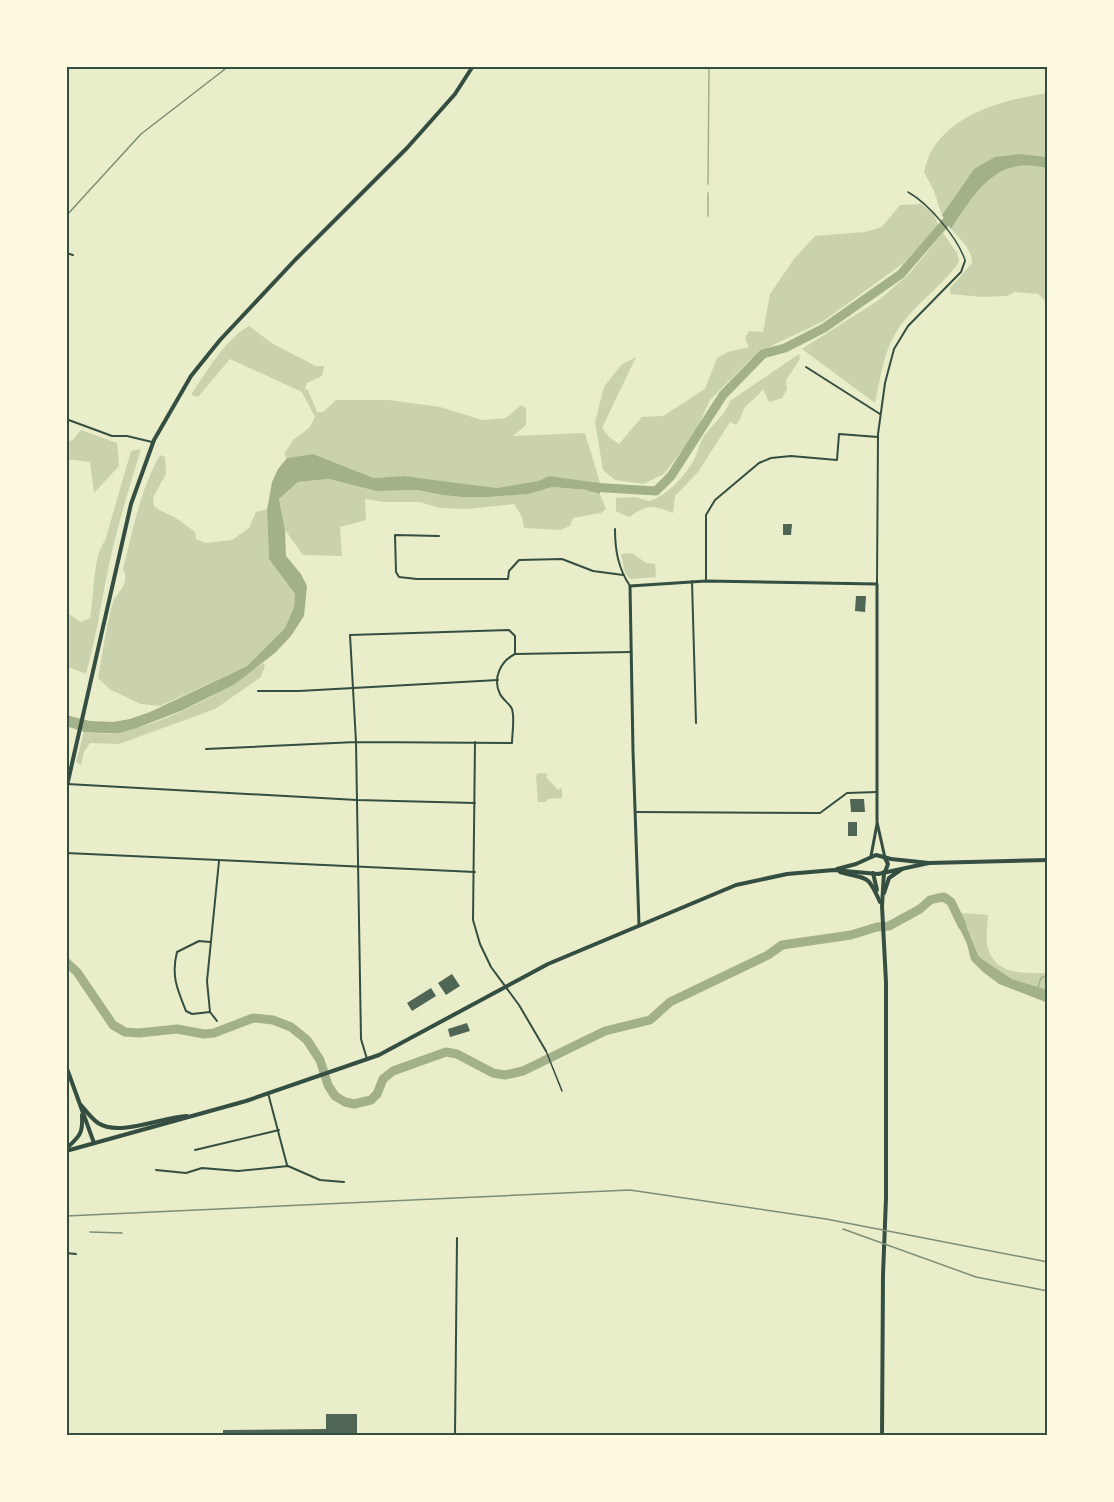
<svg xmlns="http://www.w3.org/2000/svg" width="1114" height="1502" viewBox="0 0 1114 1502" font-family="'Nunito Sans',sans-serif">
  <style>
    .green { fill: #cad2ad }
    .water { fill: #a3b18a }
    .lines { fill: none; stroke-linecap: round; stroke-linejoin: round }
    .stream { stroke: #a3b18a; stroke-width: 1.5 }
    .river { stroke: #a3b18a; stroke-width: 9 }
    .building { fill: #4f6655 }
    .service { stroke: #344e41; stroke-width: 1.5 }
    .minor { stroke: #344e41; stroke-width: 2 }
    .tertiary { stroke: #344e41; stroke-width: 3 }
    .secondary { stroke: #344e41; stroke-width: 4 }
    .primary { stroke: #344e41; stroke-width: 4 }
    .rail { stroke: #7c8e77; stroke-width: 1.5 }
    .neatline { fill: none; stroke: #344e41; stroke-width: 2 }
  </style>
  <rect width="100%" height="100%" fill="#e9edc9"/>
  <!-- green -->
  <g class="green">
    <path d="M1048,93v64l-26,-3 -48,15 -32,46 -8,-24 -10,-19c2,-7 4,-16 8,-22 24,-39 74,-50 116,-57z"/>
    <path d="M1028,164l20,5v134l-10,-9 -23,-2 -8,4 -25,1 -32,-3v-6l22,-25c0,-14 -12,-24 -21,-34 15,-23 30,-53 58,-62 6,-2 13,-2 19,-3z"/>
    <path d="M921,204l12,10 6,12 -34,36 -83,60 -47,22 -25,16 -40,40 -15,33 -31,41 -21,10 -28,-4 -12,-10 -8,-48 9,-35 17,-22 15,-8 -34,71 7,9 10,7 23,-27 21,-1 42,-27 12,-31 11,-6 21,-5 -4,-9 4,-7 14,1 7,-38 24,-35 21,-23 50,-4 17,-5 18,-22z"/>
    <path d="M943,233l14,20 2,9c-19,27 -49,45 -65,74 -11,19 -14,45 -19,67l-73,-54 77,-49 30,-26z"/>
    <path d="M249,326l24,18 43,22h8l-2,10 -15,7 -2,6 3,1 9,22h6l13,-12h53l51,7 42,13 24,-2 15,-13 5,3v17l-13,11 72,-3 15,50 -51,-7 -11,5 -41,7 -93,-12 -30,2 -61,-24 -26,4 -3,-4 9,-14 16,-12 6,-11 -13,-25 -72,-33 -32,38 -7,-2c15,-22 34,-56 58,-69z"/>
    <path d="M799,354l1,5 -14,21 1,9 -5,9 -13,4 -6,-13c-5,7 -12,12 -18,18 -4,6 -4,13 -9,18l-6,-3 -32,50 -23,24 -2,17c-21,-8 -25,-9 -44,4l-13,-6v-13l19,-1 14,4c20,-6 38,-27 47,-45 3,-7 4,-15 9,-21 9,-13 20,-19 25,-34z"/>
    <path d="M81,430l36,13 2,23 -25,27 -4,-31 -24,-3v-17l7,-2z"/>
    <path d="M141,449c-10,33 -20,65 -28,98 -10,42 -15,85 -27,127l-20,-8v-53c7,2 9,7 15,9l9,-4c4,-19 3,-64 15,-77l26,-90z"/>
    <path d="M160,455l5,2 1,17 -13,23 1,9 7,5 15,7 19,14 1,7 9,4 27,-3 17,-12 7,-16 11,-3 2,50 26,35 -1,13 -9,21 -38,38 -87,40 -19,-2 -30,-14 -13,-12c3,-14 11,-71 17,-80 7,-10 14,-17 8,-29 10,-39 17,-79 37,-114z"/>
    <path d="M329,479l47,12 41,-1 25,5 20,2 67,-3 23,-7 36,3 12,4 6,15 -5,4 -28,5 -3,8 -10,4 -36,-2 -2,-11 -8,-13 -46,5 -28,-1 -20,-6h-37l-18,-3 1,21 -26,7 2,29 -39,-1 -18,-25 -6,-31 19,-17z"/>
    <path d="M632,553l14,10 9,1 1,13 -26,2 -5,-6 -4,-19z"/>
    <path d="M263,663l2,3 -4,11 -46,32 -96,35 -29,-1 -6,9 -3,13 -5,-3 8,-30c12,1 26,3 37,0 47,-10 104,-40 142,-69z"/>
    <path d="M539,773l9,1 -2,3 12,13 4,-2v10l-15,1 -1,3h-8l-2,-26z"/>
    <path d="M961,913l27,2c0,10 -3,23 0,33 8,28 37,25 60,25v17l-36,-11 -30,-20 -4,-4z"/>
  </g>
  <!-- water -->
  <g class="water">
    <path d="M1021,154l27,3v12c-50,-16 -73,23 -97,60l-9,-14 32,-46 21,-12z"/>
    <path d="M313,454l61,24 30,-2 93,12 41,-7 11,-5 51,7v11l-12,-4 -36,-3 -23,7 -42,3h-25l-20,-2 -25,-5 -41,1 -47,-12 -31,3 -19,17 6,31 1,26 15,18 6,12 -3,30 -13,20 -16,17 -40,31 -52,26 -46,18 -18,5h-19l-16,-1 -18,-6v-11l24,6 23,1 17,-3 20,-7 97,-46 38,-38 9,-21 1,-13 -26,-35 -2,-49 5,-28 6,-13 9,-11z"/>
    <path d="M961,913l17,42 4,4 30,20 36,11v13l-49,-19 -16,-12 -12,-12 -4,-16 -13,-27z"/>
  </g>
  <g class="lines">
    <!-- stream -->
    <g class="stream">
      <path d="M708,184l1,-118"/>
      <path d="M708,193v23"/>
      <path d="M1038,987l3,-9 7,-3"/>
    </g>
    <!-- river -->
    <g class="river">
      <path d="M590,487l66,4 15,-15 52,-81 40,-41 22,-6 39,-20 77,-54 52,-60"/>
      <path d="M66,962l11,10 36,53 12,7 14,1 38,-4 27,5 10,-1 39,-15 20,2 18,7 16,13 13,20 8,25 7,11 10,6 9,2 17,-4 6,-6 6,-15 10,-8 53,-19 11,2 36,19 12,2 18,-4 82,-40 45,-11 20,-18 98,-47 14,-10 69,-10 26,-8 12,-1 31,-17 10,-9 8,-2 6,-1 7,5 11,23"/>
    </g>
  </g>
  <!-- building -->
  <g class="building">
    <path d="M783,524h9l-1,11h-8z"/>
    <path d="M856,596h10l-1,16 -10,-1z"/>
    <path d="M850,799h14l1,13h-14z"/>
    <rect x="848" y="822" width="9" height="14"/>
    <path d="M452,974l8,12 -14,9 -8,-12z"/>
    <path d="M431,988l5,8 -24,15 -5,-8z"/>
    <path d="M467,1023l3,8 -20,6 -2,-8z"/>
    <path d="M326,1414h31v22h-134v-6l103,-1z"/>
  </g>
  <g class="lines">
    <!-- service -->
    <g class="service">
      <path d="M908,192c21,12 49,45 57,68"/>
      <path d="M546,1051l16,40"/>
    </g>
    <!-- minor -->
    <g class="minor">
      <path d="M66,253l7,2"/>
      <path d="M806,367l74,47"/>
      <path d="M66,419l46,17h15l25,6"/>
      <path d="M615,529c0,21 3,39 15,57"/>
      <path d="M439,536l-44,-1 1,37 3,5 18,2h91l1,-8 10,-11 43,-1 31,12 30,4"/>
      <path d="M692,581l4,142"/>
      <path d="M706,581v-66l9,-15 44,-37 12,-5 20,-2 46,4 2,-26 39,3"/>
      <path d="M877,584l1,-150 7,-51 9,-34 14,-23 53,-54 4,-11"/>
      <path d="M515,654l116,-2"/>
      <path d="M258,691h41l199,-11"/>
      <path d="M475,742l-2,178 7,24 11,23 28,38 27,46"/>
      <path d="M206,749l150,-7 156,1c0,-9 3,-24 0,-34 -2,-5 -9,-9 -12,-15 -8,-16 1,-33 15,-40v-18l-6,-6 -159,5 6,107 5,297 6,20"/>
      <path d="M67,784l290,16 118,3"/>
      <path d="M635,812l185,1 27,-20 30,-1"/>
      <path d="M66,853l409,19"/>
      <path d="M210,942l-11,-1 -22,11c-6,23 0,37 9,59l6,3 18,-2 7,9"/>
      <path d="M210,1012l-3,-31 12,-120"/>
      <path d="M268,1093l19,72"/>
      <path d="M195,1150l84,-20"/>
      <path d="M156,1170l30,3 16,-5 36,3 50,-5 32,14 24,2"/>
      <path d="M66,1253l10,1"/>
      <path d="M455,1436l2,-198"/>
    </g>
    <!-- tertiary -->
    <g class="tertiary">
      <path d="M871,856l6,-32"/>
      <path d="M639,925l-6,-174 -3,-165 76,-5 171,3v238l8,36"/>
    </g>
    <!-- secondary -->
    <g class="secondary">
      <path d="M66,790l65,-286 23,-64 37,-64 29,-36 75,-80 112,-112 48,-54 18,-28"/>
      <path d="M840,872c28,8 27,1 40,30"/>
      <path d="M873,873l4,17"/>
      <path d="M884,893l5,-15 13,-9"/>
      <path d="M66,1066l28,77"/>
      <path d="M81,1105c5,6 10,13 17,18 21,14 64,-6 89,-7"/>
      <path d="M66,1149c14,-13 17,-15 16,-34"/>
      <path d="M882,1436l1,-161 3,-77v-216l-4,-76 2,-34"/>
    </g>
    <!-- primary -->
    <g class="primary">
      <path d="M837,869l19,-5 20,-9 15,4 38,4 119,-3"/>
      <path d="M885,872l3,-8 -3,-6"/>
      <path d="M66,1151l180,-50 133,-46 169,-91 188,-79 51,-11 47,-4 44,4 51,-11"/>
    </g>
    <!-- rail -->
    <g class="rail">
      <path d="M66,216l75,-82 88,-68"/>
      <path d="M66,1216l564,-26 196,29 222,43"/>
      <path d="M843,1229l133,48 72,14"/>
      <path d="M90,1232l32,1"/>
    </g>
  </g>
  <!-- border -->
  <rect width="1114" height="1502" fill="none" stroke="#fefae0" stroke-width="135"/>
  <rect x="68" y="68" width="978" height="1366" class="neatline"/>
</svg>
